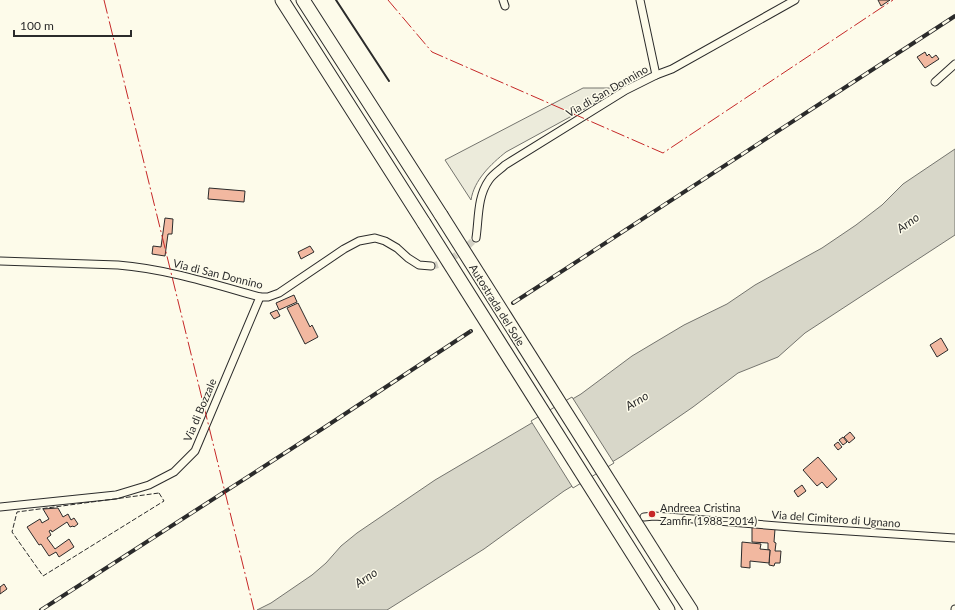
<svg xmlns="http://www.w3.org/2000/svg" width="955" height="610" viewBox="0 0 955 610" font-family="Lato,sans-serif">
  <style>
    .green { fill: #ecebdb; stroke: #74746e }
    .water { fill: #d8d7c9; stroke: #74746e }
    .pier { fill: #fdfbea; stroke: #74746e }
    .building { fill: #f2b8a0; stroke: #2b2b2b }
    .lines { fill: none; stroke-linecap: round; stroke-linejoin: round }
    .street-tunnel { stroke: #d3d1c4; stroke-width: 7; stroke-dasharray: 7 3.5; stroke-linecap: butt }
    .street-casing { stroke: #2b2b2b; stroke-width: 9 }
    .highway-casing { stroke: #2b2b2b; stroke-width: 15 }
    .street { stroke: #fdfbea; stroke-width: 7 }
    .highway { stroke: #fdfbea; stroke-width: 13 }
    .rail-casing { stroke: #2b2b2b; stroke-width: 4 }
    .rail { stroke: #fdfbea; stroke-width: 2.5; stroke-dasharray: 8; stroke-linecap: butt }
    .highway-bridge-casing { stroke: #2b2b2b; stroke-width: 15; stroke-linecap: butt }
    .highway-bridge { stroke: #fdfbea; stroke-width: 13 }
    .fence { stroke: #2b2b2b; stroke-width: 1; stroke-dasharray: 5 2; stroke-linecap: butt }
    .wall { stroke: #2b2b2b; stroke-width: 2 }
    .power { stroke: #c62828; stroke-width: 1; stroke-dasharray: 14 3 2 3; stroke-linecap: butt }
    .poi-dot { fill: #c62828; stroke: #fdfbea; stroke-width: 1.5 }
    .labels { text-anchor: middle; stroke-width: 3; stroke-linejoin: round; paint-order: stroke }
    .street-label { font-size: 11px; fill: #2b2b2b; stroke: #fdfbea }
    .poi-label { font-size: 11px; fill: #2b2b2b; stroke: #fdfbea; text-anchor: start }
    .water-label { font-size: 12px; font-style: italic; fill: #2b2b2b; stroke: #fdfbea }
  </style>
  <rect width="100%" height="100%" fill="#fdfbea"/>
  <!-- green -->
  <path class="green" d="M583,88h40l-117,64c-15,12 -32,28 -35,48l-26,-40z"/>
  <!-- water -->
  <path class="water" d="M955,149v86l-150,98 -27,24 -40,16 -45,34 -71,49 -58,35 -80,58 -97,61h-130l14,-7 41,-28 14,-12 15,-17 16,-13 78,-53 146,-86 51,-38 52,-31 43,-21 28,-19 67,-37 34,-23 26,-20 21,-21z"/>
  <!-- pier -->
  <path class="pier" d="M572,397l42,66 -41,25 -42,-67z"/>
  <!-- building -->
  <g class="building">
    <path d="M878,0h12l-9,6z"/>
    <path d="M925,52l2,4 2,-2 3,4 4,-3 3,4 -14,9 -8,-11z"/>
    <path d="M209,188l36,3 -1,11 -36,-3z"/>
    <path d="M165,218l8,1 -1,15h-4l-3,22 -13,-2 1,-8 8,1z"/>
    <path d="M310,246l4,6 -13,7 -3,-7z"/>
    <path d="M294,295l3,7 -18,8 -3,-7z"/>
    <path d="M298,303l12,24 2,-2 6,12 -13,7 -18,-36z"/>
    <path d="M277,310l3,6 -6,3 -4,-6z"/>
    <path d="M941,338l7,12 -11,7 -7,-12z"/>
    <path d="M850,432l5,6 -6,5 -5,-6z"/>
    <path d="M843,437l4,5 -4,3 -4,-5z"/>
    <path d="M838,442l4,5 -4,3 -4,-5z"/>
    <path d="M818,457l19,22 -10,9 -5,-6 -5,4 -14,-16z"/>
    <path d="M802,485l4,6 -8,6 -4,-6z"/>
    <path d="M58,508l5,9 5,-3 3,6 3,-2 4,6 -4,3 -1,-1 -3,1 -3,-5 -15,10 -1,-2 -2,1 2,4 -4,3 8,11 14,-10 5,8 -15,10 -3,-5 -7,4 -8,-12 -2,1 -12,-18 13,-8 2,4 7,-4 -6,-10z"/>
    <path d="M752,527l23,2 -1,13 2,1 -1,8h6l-1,12h-5l-1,3 -5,-1 1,-15h-2v-7l-16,-1z"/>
    <path d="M742,542l19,2 -1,5 10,1 -1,13 -19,-2v7l-9,-1z"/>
    <path d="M4,584l3,5 -7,5v-7z"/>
  </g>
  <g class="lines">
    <!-- street-tunnel -->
    <path class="street-tunnel" d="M431,266c17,-2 33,-16 45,-28"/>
    <defs>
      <g id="street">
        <path d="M503,0l2,6"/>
        <path d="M640,0l16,75"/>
        <path d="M935,82l20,-18"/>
        <path d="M476,238c3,-20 1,-41 13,-58 4,-6 11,-10 16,-15l121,-75 30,-15 16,-6 123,-69"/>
        <path d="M0,261l118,4c49,4 95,19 142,32h8l11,-4 65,-44 15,-8 16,-3 10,3 12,7 11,10 11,7 12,1"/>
        <path d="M0,507l116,-12 33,-10 25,-13 21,-21 65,-154"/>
        <path d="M644,517l10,-1 14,1 135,11 152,10"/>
        <path d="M955,610v-1"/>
      </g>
      <g id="highway">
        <path d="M282,0l142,223"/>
        <path d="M303,0l138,215"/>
        <path d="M669,576l22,34"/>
        <path d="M653,586l15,24"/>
      </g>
    </defs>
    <!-- street casing -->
    <use href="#street" class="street-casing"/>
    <!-- highway casing -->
    <use href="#highway" class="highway-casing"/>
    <!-- street -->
    <use href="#street" class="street"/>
    <!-- highway -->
    <use href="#highway" class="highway"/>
    <defs>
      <g id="rail">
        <path d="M513,303l442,-287"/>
        <path d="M41,610l281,-181 149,-98"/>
      </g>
    </defs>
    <!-- rail casing -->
    <use href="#rail" class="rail-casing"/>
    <!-- rail -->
    <use href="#rail" class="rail"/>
    <defs>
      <g id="highway-bridge">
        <path d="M441,215l228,361"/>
        <path d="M424,223l229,363"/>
      </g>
    </defs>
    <!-- highway-bridge casing -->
    <use href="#highway-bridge" class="highway-bridge-casing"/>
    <!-- highway-bridge -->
    <use href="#highway-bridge" class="highway-bridge"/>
    <!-- fence -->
    <path class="fence" d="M159,493l5,8 -121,75 -31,-44 5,-20z"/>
    <!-- wall -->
    <path class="wall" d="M336,0l53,81"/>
    <!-- power -->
    <g class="power">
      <path d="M104,0l150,610"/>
      <path d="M388,0l44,52 231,101 230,-153"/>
    </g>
  </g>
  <!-- markers -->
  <circle class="poi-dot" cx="652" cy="514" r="4"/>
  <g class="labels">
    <!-- street labels -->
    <g class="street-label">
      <text transform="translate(607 91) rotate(-30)" y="4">Via di San Donnino</text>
      <text transform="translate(218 274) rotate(14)" y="4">Via di San Donnino</text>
      <text transform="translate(497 305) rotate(58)" y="4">Autostrada del Sole</text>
      <text transform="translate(200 410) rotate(-67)" y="4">Via di Bozzale</text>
      <text transform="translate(836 519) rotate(4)" y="4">Via del Cimitero di Ugnano</text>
    </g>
    <!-- poi labels -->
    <g class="poi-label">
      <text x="660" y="512">Andreea Cristina<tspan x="660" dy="13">Zamfir (1988–2014)</tspan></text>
    </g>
    <!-- water labels -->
    <g class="water-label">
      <text transform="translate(908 223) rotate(-36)" y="4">Arno</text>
      <text transform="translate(637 401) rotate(-32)" y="4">Arno</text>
      <text transform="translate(366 578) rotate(-34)" y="4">Arno</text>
    </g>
  </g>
  <!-- scale -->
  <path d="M14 30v6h117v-6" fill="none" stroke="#2b2b2b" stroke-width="2"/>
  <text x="20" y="30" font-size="12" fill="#2b2b2b" stroke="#fdfbea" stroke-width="3" paint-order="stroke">100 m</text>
</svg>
